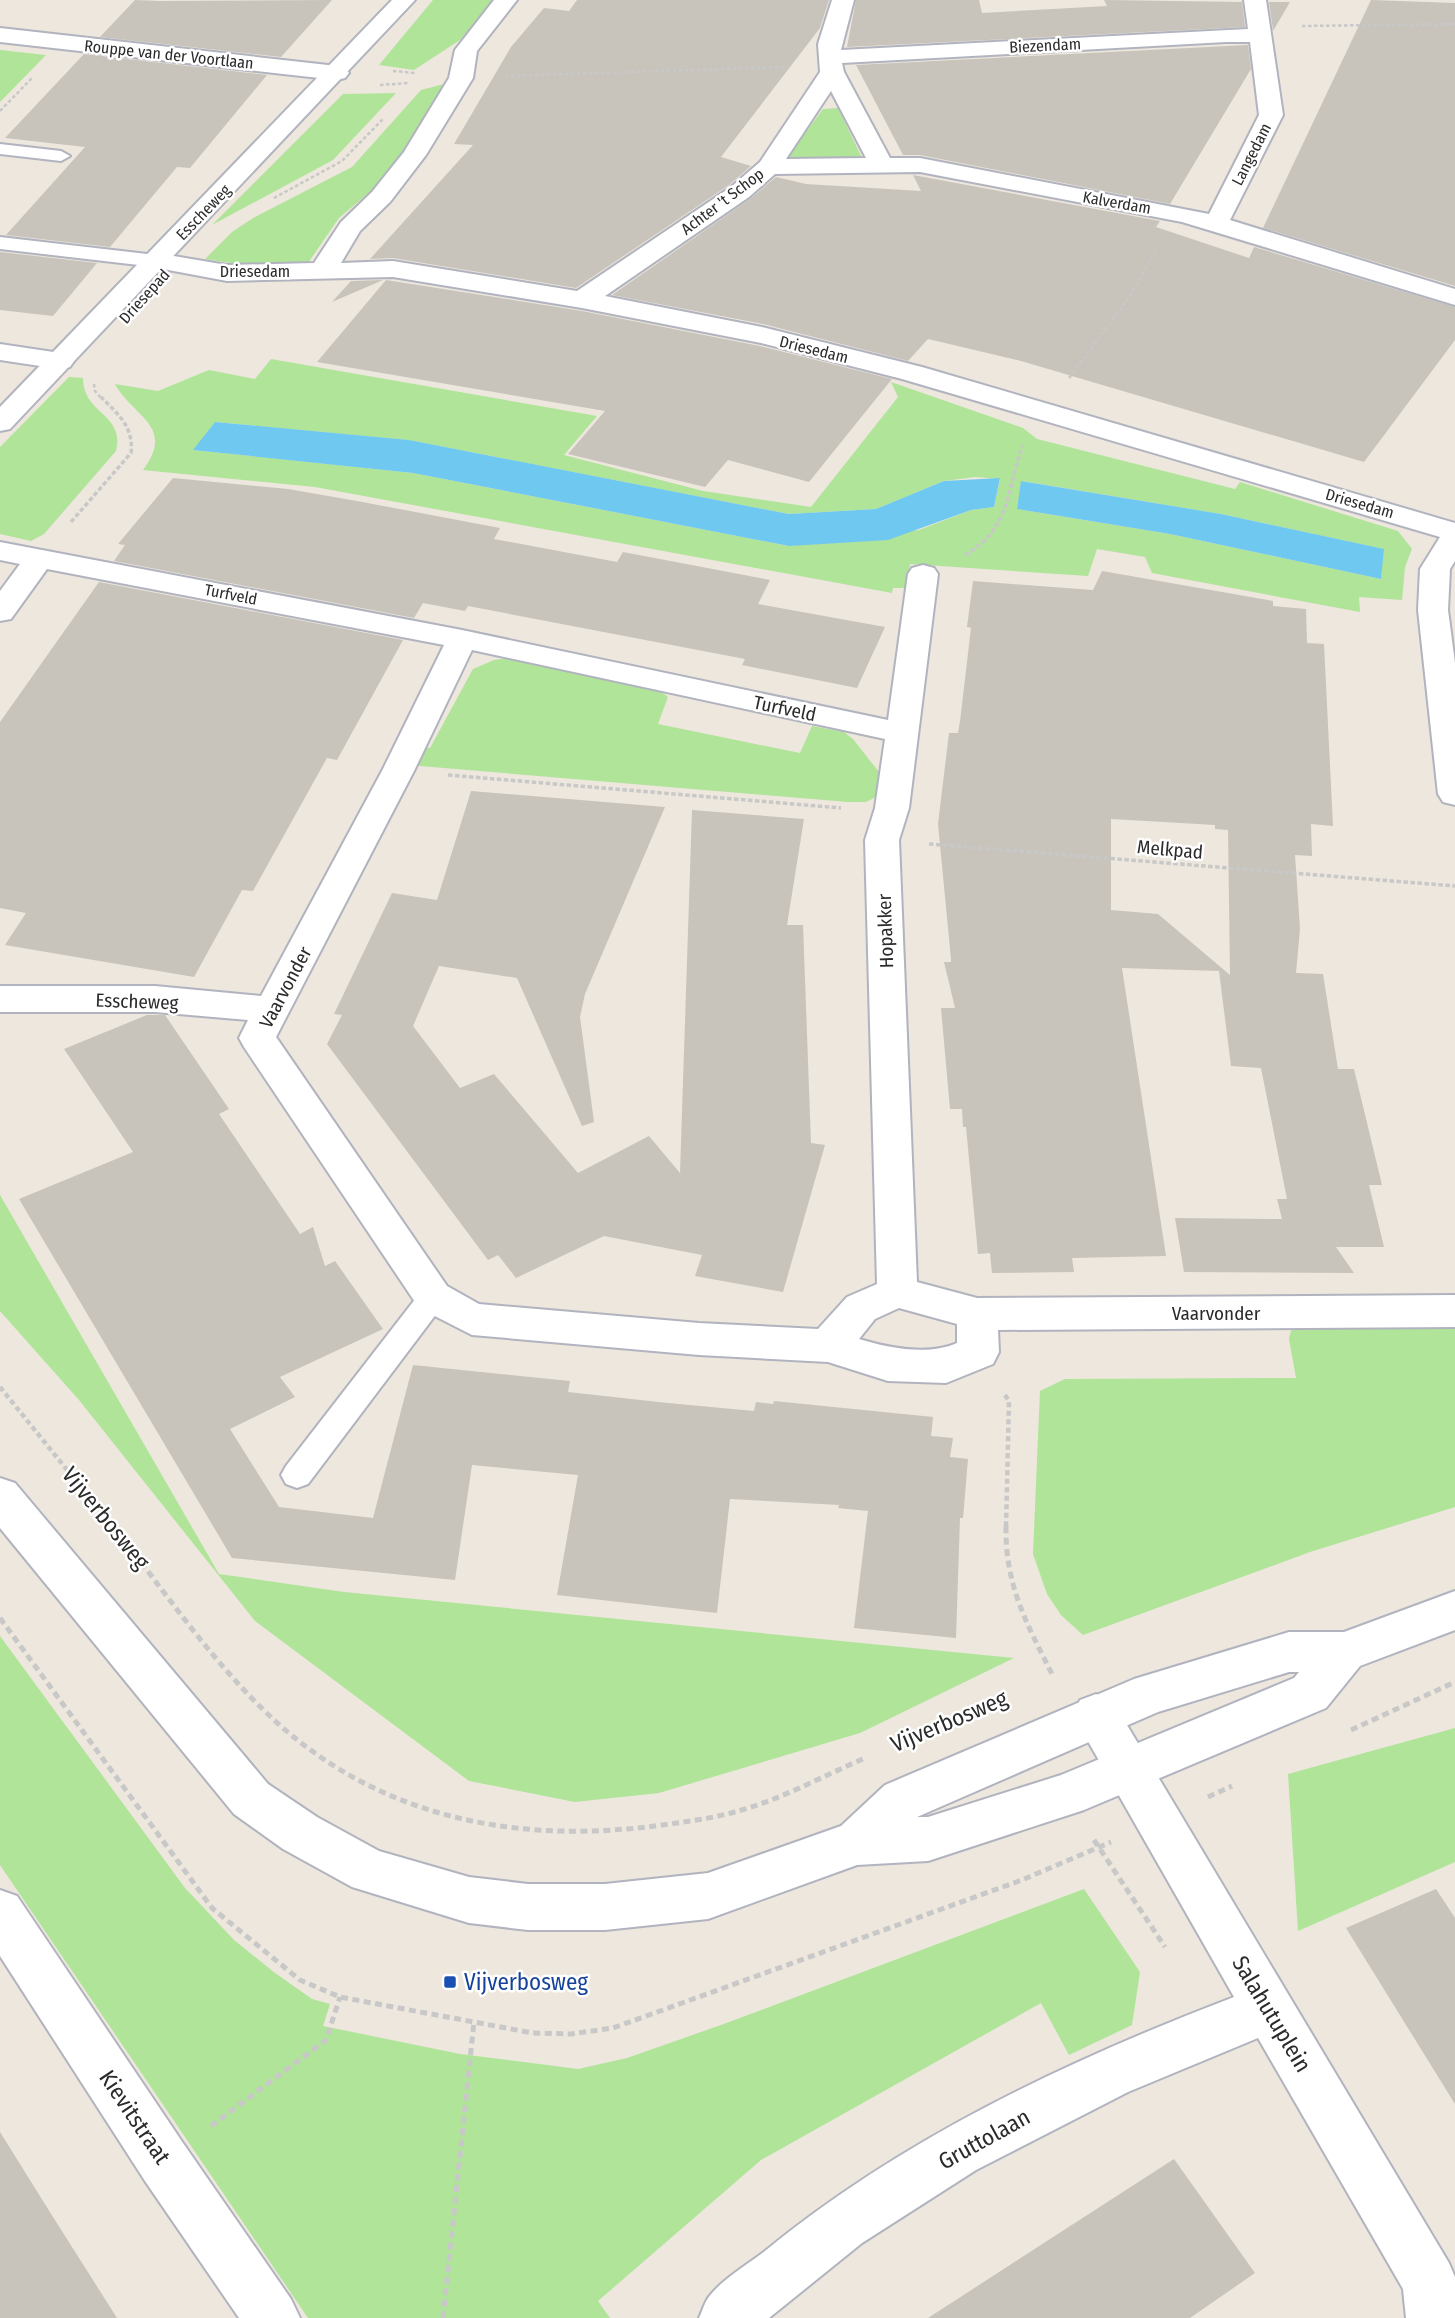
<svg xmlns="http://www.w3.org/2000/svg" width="1455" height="2318" viewBox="0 0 1455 2318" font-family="'Fira Sans Condensed',sans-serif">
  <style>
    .green { fill: #afe499; fill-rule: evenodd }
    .water { fill: #6fc8f0 }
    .building { fill: #c8c4bc; fill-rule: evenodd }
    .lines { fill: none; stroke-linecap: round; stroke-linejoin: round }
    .lane-casing { stroke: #b1b3bf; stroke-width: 4 }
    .street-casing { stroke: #b1b3bf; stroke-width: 4 }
    .secondary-casing { stroke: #b1b3bf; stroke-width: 4 }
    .path-far3 { stroke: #c8c8c8; stroke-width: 2.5; stroke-dasharray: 3.5 2.5; stroke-linecap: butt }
    .path-far2 { stroke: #c8c8c8; stroke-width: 3.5; stroke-dasharray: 4.5 2.5; stroke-linecap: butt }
    .path-far1 { stroke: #c8c8c8; stroke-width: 4.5; stroke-dasharray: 5 3.5; stroke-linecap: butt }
    .path { stroke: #c8c8c8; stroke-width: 5; stroke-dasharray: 7 4.5; stroke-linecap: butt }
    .lane { fill: #fff; fill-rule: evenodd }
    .street { fill: #fff; fill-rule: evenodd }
    .secondary { fill: #fff; fill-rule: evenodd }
    .transit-dot { fill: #1a4fb4; stroke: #fff; stroke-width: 2.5 }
    .labels { text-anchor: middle; stroke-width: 5; stroke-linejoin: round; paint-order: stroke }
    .far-street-label { font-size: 16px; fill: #2b2b2b; stroke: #fff }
    .street-label { font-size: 19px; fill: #2b2b2b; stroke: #fff }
    .near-street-label { font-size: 23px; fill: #2b2b2b; stroke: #fff }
    .near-transit-label { font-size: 23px; fill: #164399; stroke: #fff; text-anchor: start }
  </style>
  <rect width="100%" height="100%" fill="#ede7dd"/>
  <!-- green -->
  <g class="green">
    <path d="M433,0h62l-35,40 -46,30 -35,-5z"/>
    <path d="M0,50l46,5 -46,47z"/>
    <path d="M444,84l-53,90 -52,44 -31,45 -71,1 -32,-5 27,-27 21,-14 99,-51 69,-77z"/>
    <path d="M396,93l-63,67 -121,65 131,-131z"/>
    <path d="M838,108l25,52h-78l38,-51z"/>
    <path d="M271,359l326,57 -33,39 139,36 108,16 87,-110 -7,-15 132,46 14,11 198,50 5,-7 158,49 14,18 -7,18 -3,33 -43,-3 1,15 -208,-39 -7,-16 -48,-8 -9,27 -178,-12 -4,24h-13l-1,5 -577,-106 -172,-17c33,-44 -10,-53 -28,-86l43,7 51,-21 46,9zM215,422l193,18 381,74 87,-5 68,-28 31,-4 25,2 -6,28 -23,3 -52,20 -130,16 -376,-73 -219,-23zM1022,481l199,33 162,35 -2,30 -211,-45 -153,-25z"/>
    <path d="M69,377l14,1c0,37 42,35 33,73l-72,83 -13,7 -31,-7v-87z"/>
    <path d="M508,658l152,33 8,6 -10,27 142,29 12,-27 32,6 9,7 26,33 3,9 -4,15 -12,6h-18l-440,-37 10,-18 12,1 43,-79 21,-9z"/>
    <path d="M0,1195l219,379 125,18 670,66 -154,75 -201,60 -84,9 -106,-21 -214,-160 -176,-221 -79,-89z"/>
    <path d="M1298,1327h157v180l-145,45 -227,83 -22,-20 -14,-21 -14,-40 7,-163 25,-12 231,-1 -7,-39 2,-8z"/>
    <path d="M0,1636l185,252 49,52 41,33 37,26 18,5 -7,22 137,28 118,15 49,-11 94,-33 363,-136 56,83 -8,53 -63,30 -28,-52 -280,157 -163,141 12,17h-302l-308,-453z"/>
    <path d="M1455,1728v134l-157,69 -10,-157z"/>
  </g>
  <!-- water -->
  <g class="water">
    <path d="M215,422l194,18 380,74 87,-5 68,-28 56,-3 -6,29 -23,3 -83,30 -99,6 -376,-73 -220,-23z"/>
    <path d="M1021,481l200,33 163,35 -3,30 -211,-45 -153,-25z"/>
  </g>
  <!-- building -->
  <g class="building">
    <path d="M135,0l24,1 173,-1 -51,57 -181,-20z"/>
    <path d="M577,0h252l-9,28 -99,129 30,9 -22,19 -153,103 -183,-30 -23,1 103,-114 -19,-1 57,-97 33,-39 25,3z"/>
    <path d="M856,0h123l3,13 125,-7 -3,-6 138,2 3,25 -398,20z"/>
    <path d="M1371,0l84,3v283l-192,-58z"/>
    <path d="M1269,2h21l-17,29z"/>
    <path d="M1248,45l3,24 -81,135 -250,-49h-17l-47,-90z"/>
    <path d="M84,54l183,21 -77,93 -13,-1 -67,80 -104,-12 79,-88 -80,-9z"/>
    <path d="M913,175l247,46 -4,6 93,31 5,-11 201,60v33l-91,122 -343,-101 -93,-22 -20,22 -145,-37 -151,-29 138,-96 26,-22 30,7 115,7z"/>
    <path d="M0,252l97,11 -44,53 -53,-6z"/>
    <path d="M383,280l-51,22 19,-21z"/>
    <path d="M386,280l196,31 178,35 132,33 -83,103 -81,-22 -23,27 -137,-33 37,-43 -288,-49z"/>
    <path d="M173,478l115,11 69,12 143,27 -6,11 123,23 6,-10 147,28 -12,24 127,23 -28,61 -115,-23 3,-6 -277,-53 -3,5 -42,-8 -9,15 -300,-57 11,-16 -7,-1z"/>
    <path d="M1102,571l171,30v5l33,3 1,34 17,1 9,182 -22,-2 1,32 -17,-1 5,74 -4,44 27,1 15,95h16l28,116h-13l15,62h-48l18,26 -170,-1 -9,-54 107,1 -5,-20h10l-26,-131 -30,-2 -12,-95 -97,-3 44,288 -94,2 2,14 -82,1 -2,-20 -12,1 -12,-127h-3l-1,-18h-12l-9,-101h14l-11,-46h7v-3l-13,-135 11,-91h9l2,-12 11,-93 -4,-1 6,-46 120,9zM1111,819l104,6v4l13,1 2,145 -72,-61 -47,-4z"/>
    <path d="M99,582l304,58 -66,120 -10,-2 -74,133 -11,-1 -48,87 -189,-32 21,-32 -26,-5v-186z"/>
    <path d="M471,791l194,16 -80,187 -5,23 14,105 -12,4 -65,-148 -78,-12 -26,60 47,62 34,-14 84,99 71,-37 31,37 12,-363 112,9 -17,106h16l8,218 14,2 -42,147 -88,-16 7,-21 -98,-19 -88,42 -18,-23 -10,5 -161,-216 15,-29 -8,-1 58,-121 45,7z"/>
    <path d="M147,1015h18l64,94 -10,5 81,120 13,-7 12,39 10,-5 48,68 -103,48 15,20 -65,32 49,78 94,11 40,-153 157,16 -2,11 100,11 86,8 2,-9 17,2 1,-3 159,16 -2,19 22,2 -3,19 18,2 -5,59h-3l-4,120 -102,-10 14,-117 -30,-3 1,-3 -109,-6 -13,114 -160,-18 21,-120 -106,-10 -17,115 -223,-22 -213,-359 114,-47 -69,-103z"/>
    <path d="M1436,1889l19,29v186l-109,-176z"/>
    <path d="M0,2132l53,85 64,101h-117z"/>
    <path d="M1174,2159l81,114 -65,45h-262z"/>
  </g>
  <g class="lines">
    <defs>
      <g id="lane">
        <path d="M0,144l61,7 9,5 -9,5 -61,-7z"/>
        <path d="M0,237l156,18 9,6 -9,6 -156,-18z"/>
        <path d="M433,1286l10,3 5,8 -5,8 -135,179 -11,4 -11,-4 -5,-9 5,-9 137,-177z"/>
      </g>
      <g id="street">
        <path d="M494,0h23l-40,51 -4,27 -47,77 -36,47 -30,29 -19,32 52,-2 184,30 154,-104 29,-25 60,-90 -2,-28 14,-44h22l-13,50 407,-21 -4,-29h22l17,115 -53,105 225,69v16l-273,-83 -262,-50 -145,2 -26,23 -144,99 157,31 160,40 533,156v38l-5,8 -2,41 7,53v142l-12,-3 -5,-8 -20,-184 2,-41 20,-32 -538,-158 -141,-36 -179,-35 -189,-31 -166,4 -80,-15 -4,-5 4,-5 9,-3 71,12 87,-2 27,-41 31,-30 32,-40 45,-74 6,-28zM1226,42h24l9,73 -50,99 -289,-56h-30l-46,-86 -2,-9zM831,91l35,67 -80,1z"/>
        <path d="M0,28l337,38 8,2 4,5 -4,5 -8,2 -337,-38z"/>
        <path d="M0,344l60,9 10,2 4,6 -4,6 -10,2 -60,-9z"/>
        <path d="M0,542l462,88 426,90 20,-146 4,-6 11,-3 11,3 4,6 -29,234 -10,32 18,442 60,16 478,-3v32l-457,3 1,22 -6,12 -47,19 -58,-2 -60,-19 -129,-7 -227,-20 -53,-27 -175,-261 -5,-9 9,-18 -93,-8h-155v-26h155l106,10 122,-227 61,-124 -397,-76 -36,50 -11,2v-30l20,-27 -20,-4zM472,650l413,89 -10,69 -10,32 12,444 -30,13 -29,32 -119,-6 -220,-19 -32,-18 -171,-249 139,-268zM899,1308l58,16v19c-30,13 -68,5 -98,-4l16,-20z"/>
        <path d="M1096,1694l16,6 337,563 6,14v41h-49l-3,-29 -145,-251 -130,54 -152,78 -114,73 -93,75h-70c3,-6 5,-14 9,-20 13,-18 39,-33 57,-47 138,-113 304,-191 469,-254l-161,-282 7,-15z"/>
        <path d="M0,1890l17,6 166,247 108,156 9,19h-61l-94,-137 -145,-225z"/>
      </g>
      <g id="secondary">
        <path d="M392,0h23l-405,429 -10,2v-24z"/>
        <path d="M0,1478l15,5 253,301 49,33 62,34 90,26 59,7h77l103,-11 133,-47 44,-41 249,-106 155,-47h55l111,-41v39l-95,36 -34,42 -242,102 -156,51 -71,4 -149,54 -103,11h-77l-59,-7 -117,-36 -69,-38 -49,-35 -234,-286zM1289,1672h10l-5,6 -233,97 -133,42h-11l241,-105z"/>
      </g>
    </defs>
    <!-- lane casing -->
    <use href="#lane" class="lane-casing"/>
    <!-- street casing -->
    <use href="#street" class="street-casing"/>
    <!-- secondary casing -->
    <use href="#secondary" class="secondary-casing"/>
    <!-- path-far3 -->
    <g class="path-far3">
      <path d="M1302,26l153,-2"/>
      <path d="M393,71l22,2"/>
      <path d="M505,76l282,-9"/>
      <path d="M380,85l29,-2"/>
      <path d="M0,111l32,-33"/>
      <path d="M274,198l68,-37 42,-43"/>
      <path d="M1069,378l56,-75 32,-54"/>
      <path d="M94,384l1,7 7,8"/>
    </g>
    <!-- path-far2 -->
    <g class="path-far2">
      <path d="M71,522l60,-69c3,-26 -13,-39 -30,-56"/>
      <path d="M965,555c46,-26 41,-65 58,-110"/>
      <path d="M448,775l393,33"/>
      <path d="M929,844l526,42"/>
    </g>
    <!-- path-far1 -->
    <g class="path-far1">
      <path d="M0,1387l114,141"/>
      <path d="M1005,1395l4,6 -3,127"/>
    </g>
    <!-- path -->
    <g class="path">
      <path d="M113,1526c54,68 104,144 170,202 106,92 237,115 372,98 28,-4 56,-7 83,-15 44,-12 85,-35 127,-53"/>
      <path d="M1006,1526c-1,60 21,98 47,150"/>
      <path d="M0,1618l212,290 88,72 40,17 193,36 38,1 42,-6 409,-148 89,-38"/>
      <path d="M1351,1730l104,-48"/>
      <path d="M1208,1797l24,-11"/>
      <path d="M1094,1840l71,107"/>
      <path d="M211,2126l115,-86 14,-43"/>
      <path d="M443,2318l31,-296"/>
    </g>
    <!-- lane -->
    <use href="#lane" class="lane"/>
    <!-- street -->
    <use href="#street" class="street"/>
    <!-- secondary -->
    <use href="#secondary" class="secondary"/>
  </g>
  <!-- markers -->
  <rect class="transit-dot" x="443" y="1975" width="14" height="14" rx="3.5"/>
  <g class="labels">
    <!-- far-street labels -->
    <g class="far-street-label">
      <text transform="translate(1045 45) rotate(-3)" y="6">Biezendam</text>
      <text transform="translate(169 54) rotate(6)" y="6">Rouppe van der Voortlaan</text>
      <text transform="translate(1251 154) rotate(-63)" y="6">Langedam</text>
      <text transform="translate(722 201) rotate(-37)" y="6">Achter 't Schop</text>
      <text transform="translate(1117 202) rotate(10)" y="6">Kalverdam</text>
      <text transform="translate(203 212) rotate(-46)" y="6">Esscheweg</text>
      <text x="255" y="277">Driesedam</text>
      <text transform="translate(144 296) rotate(-48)" y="6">Driesepad</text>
      <text transform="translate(814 349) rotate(14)" y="6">Driesedam</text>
      <text transform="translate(1360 503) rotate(16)" y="6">Driesedam</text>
      <text transform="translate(231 594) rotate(11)" y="6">Turfveld</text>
    </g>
    <!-- street labels -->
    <g class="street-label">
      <text transform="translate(785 708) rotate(12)" y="7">Turfveld</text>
      <text transform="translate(1170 849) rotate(5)" y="7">Melkpad</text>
      <text transform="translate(885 931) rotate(-92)" y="7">Hopakker</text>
      <text transform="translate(285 987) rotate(-62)" y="7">Vaarvonder</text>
      <text transform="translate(137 1001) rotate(2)" y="7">Esscheweg</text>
      <text x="1216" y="1320">Vaarvonder</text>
    </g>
    <!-- near-street labels -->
    <g class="near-street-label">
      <text transform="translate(106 1518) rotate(51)" y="8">Vijverbosweg</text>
      <text transform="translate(949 1721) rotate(-23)" y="8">Vijverbosweg</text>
      <text transform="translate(1272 2014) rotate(59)" y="8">Salahutuplein</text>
      <text transform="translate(135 2117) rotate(56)" y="8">Kievitstraat</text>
      <text transform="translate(984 2139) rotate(-29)" y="8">Gruttolaan</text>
    </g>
    <!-- near-transit labels -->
    <g class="near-transit-label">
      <text x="464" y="1990">Vijverbosweg</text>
    </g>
  </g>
</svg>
